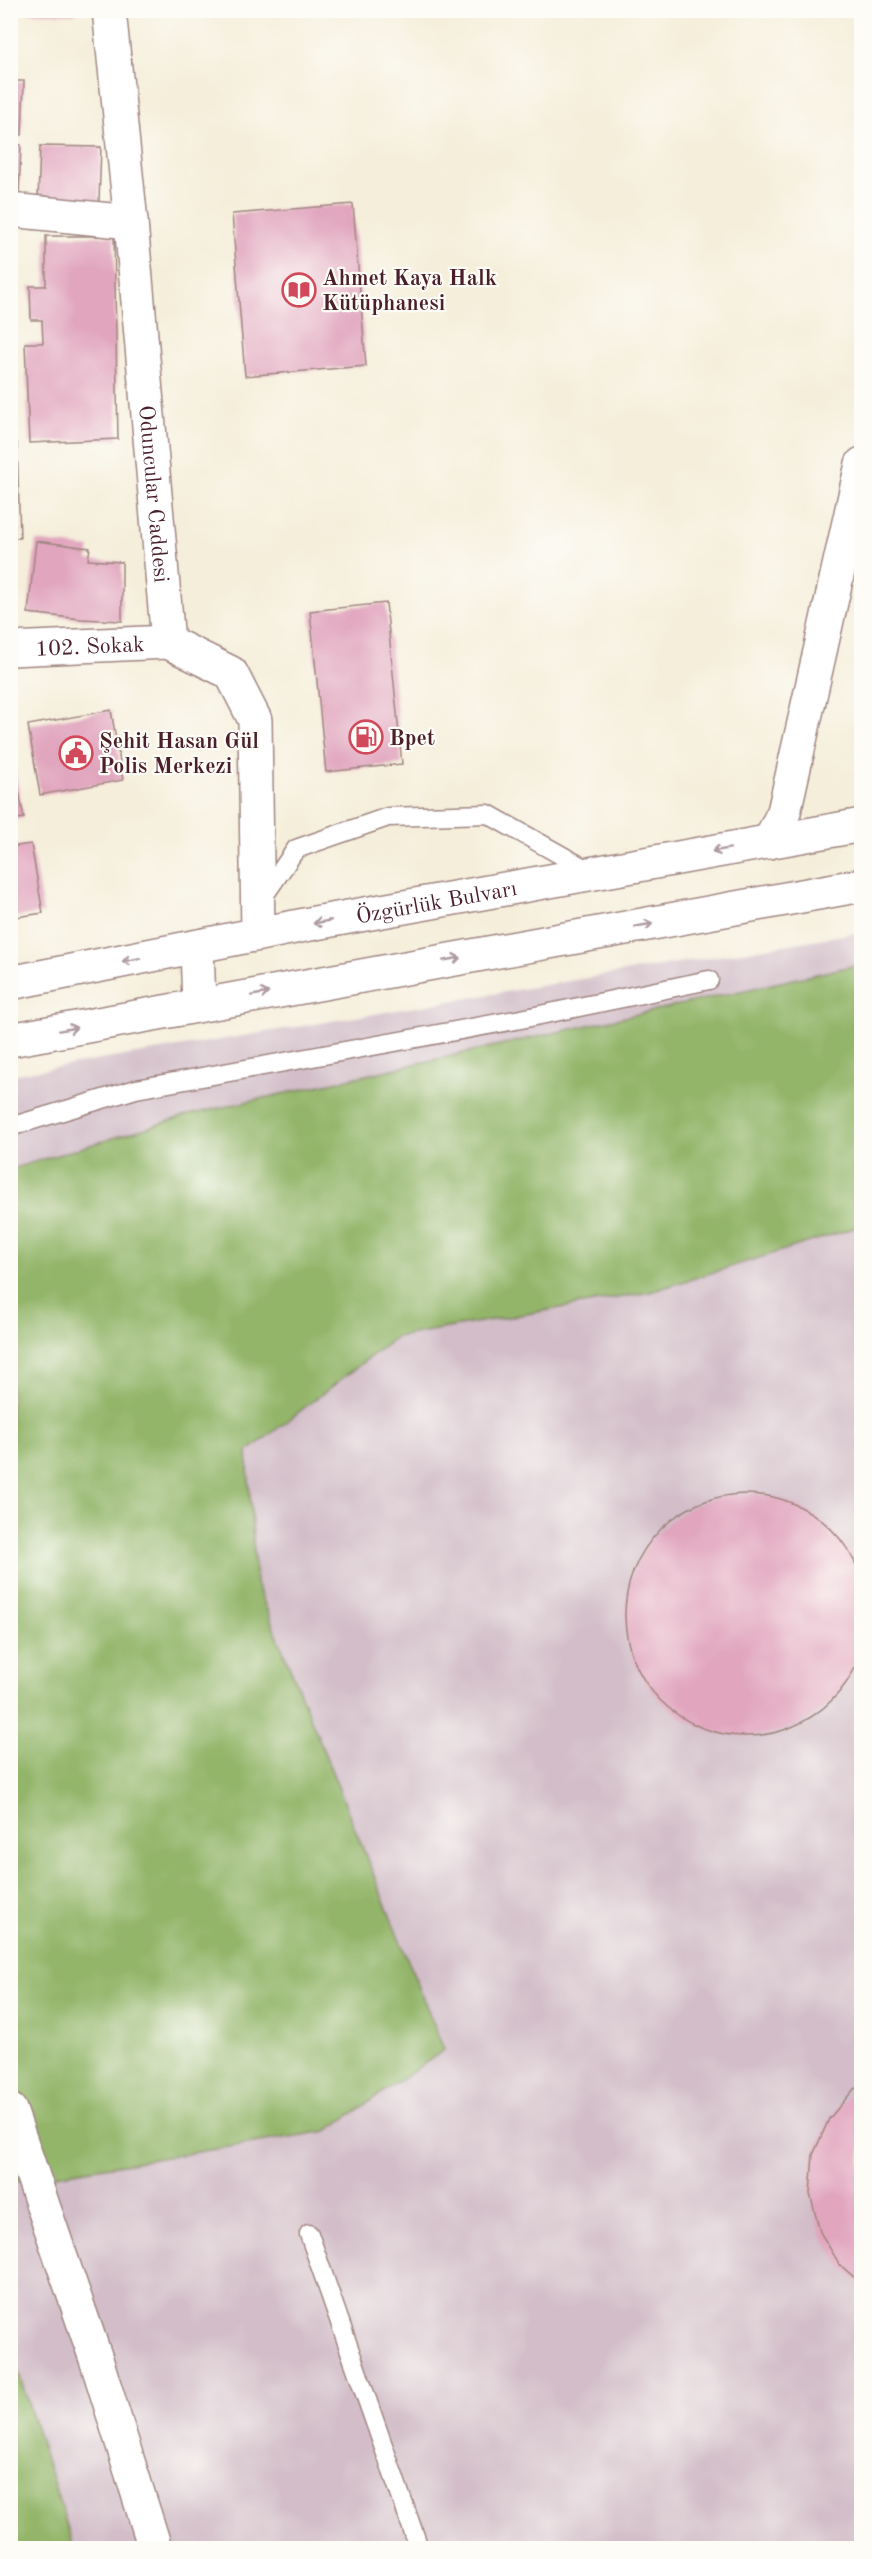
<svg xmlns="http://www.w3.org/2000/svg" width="872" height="2559" viewBox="0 0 872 2559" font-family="'Old Standard TT',serif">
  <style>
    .industrial { fill: #d2bdc8 }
    .forest { fill: #93b569; stroke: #6e6a4a; stroke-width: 1.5 }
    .building { fill: #e1a5be }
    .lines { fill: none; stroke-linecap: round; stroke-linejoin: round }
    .lane-casing { stroke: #a08682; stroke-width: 21 }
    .street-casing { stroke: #a08682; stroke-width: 36 }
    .secondary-casing { stroke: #a08682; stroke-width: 36 }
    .primary-casing { stroke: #a08682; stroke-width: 36 }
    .lane { stroke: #fff; stroke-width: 18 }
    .street { stroke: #fff; stroke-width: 33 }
    .secondary { stroke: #fff; stroke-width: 33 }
    .primary { stroke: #fff; stroke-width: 33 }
    .oneway { stroke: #ae9aa0 }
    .labels { text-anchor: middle; stroke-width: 4.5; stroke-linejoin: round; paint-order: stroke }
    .poi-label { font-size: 22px; font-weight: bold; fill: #4a1f2b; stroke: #fdfcf7; text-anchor: start }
    .street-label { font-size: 22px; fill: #4a1f2b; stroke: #fdfcf7 }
  </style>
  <rect width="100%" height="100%" fill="#fdfcf7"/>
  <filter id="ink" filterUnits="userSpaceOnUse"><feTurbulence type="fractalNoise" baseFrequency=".0167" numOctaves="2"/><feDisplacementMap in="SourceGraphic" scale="12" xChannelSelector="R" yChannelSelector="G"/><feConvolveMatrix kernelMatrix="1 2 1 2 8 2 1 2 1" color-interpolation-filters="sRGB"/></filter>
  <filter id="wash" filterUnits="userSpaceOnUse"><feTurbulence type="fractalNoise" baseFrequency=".008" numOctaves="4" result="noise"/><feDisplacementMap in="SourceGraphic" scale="24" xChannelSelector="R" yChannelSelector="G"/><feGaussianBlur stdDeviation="1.35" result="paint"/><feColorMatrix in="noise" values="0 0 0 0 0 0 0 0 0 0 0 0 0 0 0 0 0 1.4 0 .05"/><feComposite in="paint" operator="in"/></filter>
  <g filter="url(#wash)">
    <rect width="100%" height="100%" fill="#f5eeda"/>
    <!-- industrial -->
    <path class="industrial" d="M861,932v1616h-850v-1473z"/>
    <!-- forest -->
    <g class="forest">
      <path d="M861,964v262l-211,66 -254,45 -149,115 9,131 188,467 -117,81 -316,51v-1013l181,-55z"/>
      <path d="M10,2349h1l63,199h-63z"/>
    </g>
    <g id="blocks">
      <!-- building -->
      <g class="building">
        <path d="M20,10h56l-1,4 -55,-2z"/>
        <path d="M10,81h14l-2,54h-12z"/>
        <path d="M10,145h11l-2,48h-9z"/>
        <path d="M40,146l61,1 -2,55 -61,-1z"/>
        <path d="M353,204l13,162 -121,10 -13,-162z"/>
        <path d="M46,236h68l4,203 -89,4 -4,-100h18l-1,-23h-11l-1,-34h16z"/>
        <path d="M10,442h7l3,96h-10z"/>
        <path d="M36,541l54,7 -2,12 34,2v59l-41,-2 -53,-6z"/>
        <path d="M386,603l16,161 -76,8 -16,-161z"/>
        <path d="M111,710l12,70 -83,15 -12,-70z"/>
        <path d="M13,759l11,59 -14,2v-60z"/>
        <path d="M31,844l12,69 -33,5v-71z"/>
        <circle cx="746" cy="1615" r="121"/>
        <path d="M861,2085v198l-21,-18 -20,-33 -10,-38 3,-39 16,-36 25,-30z"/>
      </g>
    </g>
  </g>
  <g filter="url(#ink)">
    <use href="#blocks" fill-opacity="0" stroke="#a08682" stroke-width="1.5"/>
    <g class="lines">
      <defs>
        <g id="lane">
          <path d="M261,900l35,-51 92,-32 100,-3 103,58"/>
          <path d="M10,1127l126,-38 385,-70 188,-39"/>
          <path d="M309,2234l110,314"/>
        </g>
        <g id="street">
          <path d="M10,210l121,12"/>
          <path id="s1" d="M10,649l158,-7"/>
          <path d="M769,842l15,-30 78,-348"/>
          <path d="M10,2110l86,249 59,189"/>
        </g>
        <g id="secondary">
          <path id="s2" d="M109,10l22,212 37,420 63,31 24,47 3,214"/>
          <path d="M197,947l2,58"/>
        </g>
        <g id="primary">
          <path id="s3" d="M10,983l305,-60 547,-98"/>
          <path d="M10,1040l852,-155"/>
        </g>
      </defs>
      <!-- lane casing -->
      <use href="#lane" class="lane-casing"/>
      <!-- street casing -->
      <use href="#street" class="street-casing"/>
      <!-- secondary casing -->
      <use href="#secondary" class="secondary-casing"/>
      <!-- primary casing -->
      <use href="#primary" class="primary-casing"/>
      <!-- lane -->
      <use href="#lane" class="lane"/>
      <!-- street -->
      <use href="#street" class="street"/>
      <!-- secondary -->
      <use href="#secondary" class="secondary"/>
      <!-- primary -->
      <use href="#primary" class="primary"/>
    </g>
    <!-- one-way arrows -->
    <defs><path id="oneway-shaft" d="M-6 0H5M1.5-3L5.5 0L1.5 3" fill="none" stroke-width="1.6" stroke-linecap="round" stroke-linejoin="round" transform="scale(1.5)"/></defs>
    <g class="oneway">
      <use href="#oneway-shaft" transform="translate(721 850) rotate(170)"/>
      <use href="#oneway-shaft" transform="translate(322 922) rotate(169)"/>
      <use href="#oneway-shaft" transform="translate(644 925) rotate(-10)"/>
      <use href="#oneway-shaft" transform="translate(452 959) rotate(-10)"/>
      <use href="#oneway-shaft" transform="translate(131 960) rotate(169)"/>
      <use href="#oneway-shaft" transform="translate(260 994) rotate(-10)"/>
      <use href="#oneway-shaft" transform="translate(68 1029) rotate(-10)"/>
    </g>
  </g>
  <!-- icons -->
  <defs>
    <symbol id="library-ring" viewBox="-11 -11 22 22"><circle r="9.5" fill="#fdfcf7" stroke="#d1495b" stroke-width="1.5"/><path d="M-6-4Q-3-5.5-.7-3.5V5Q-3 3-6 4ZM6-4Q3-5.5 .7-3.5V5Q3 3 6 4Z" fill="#d1495b"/></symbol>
    <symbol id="fuel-ring" viewBox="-11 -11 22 22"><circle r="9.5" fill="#fdfcf7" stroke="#d1495b" stroke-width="1.5"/><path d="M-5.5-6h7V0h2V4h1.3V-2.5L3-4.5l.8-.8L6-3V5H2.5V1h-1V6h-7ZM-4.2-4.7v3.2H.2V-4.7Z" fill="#d1495b"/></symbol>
    <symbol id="civic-ring" viewBox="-11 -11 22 22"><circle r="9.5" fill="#fdfcf7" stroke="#d1495b" stroke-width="1.5"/><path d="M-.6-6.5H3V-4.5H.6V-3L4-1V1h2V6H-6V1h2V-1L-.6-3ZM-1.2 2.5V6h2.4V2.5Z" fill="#d1495b"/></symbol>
  </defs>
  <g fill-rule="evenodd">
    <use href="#library-ring" x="280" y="271" width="38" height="38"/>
    <use href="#fuel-ring" x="347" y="718" width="38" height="38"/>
    <use href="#civic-ring" x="57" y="734" width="38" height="38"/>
  </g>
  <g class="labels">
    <!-- poi labels -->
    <g class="poi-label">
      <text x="322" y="285">Ahmet Kaya Halk<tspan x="322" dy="25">Kütüphanesi</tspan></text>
      <text x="389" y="745">Bpet</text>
      <text x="99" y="748">Şehit Hasan Gül<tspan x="99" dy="25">Polis Merkezi</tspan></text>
    </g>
    <!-- street labels -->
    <g class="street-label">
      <text dy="8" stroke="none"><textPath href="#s2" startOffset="486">Oduncular Caddesi</textPath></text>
      <text dy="8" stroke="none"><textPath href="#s1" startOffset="80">102. Sokak</textPath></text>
      <text dy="8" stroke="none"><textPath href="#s3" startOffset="434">Özgürlük Bulvarı</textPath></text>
    </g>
  </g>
  <!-- margin -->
  <rect width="872" height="2559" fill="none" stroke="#fdfcf7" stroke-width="36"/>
</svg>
